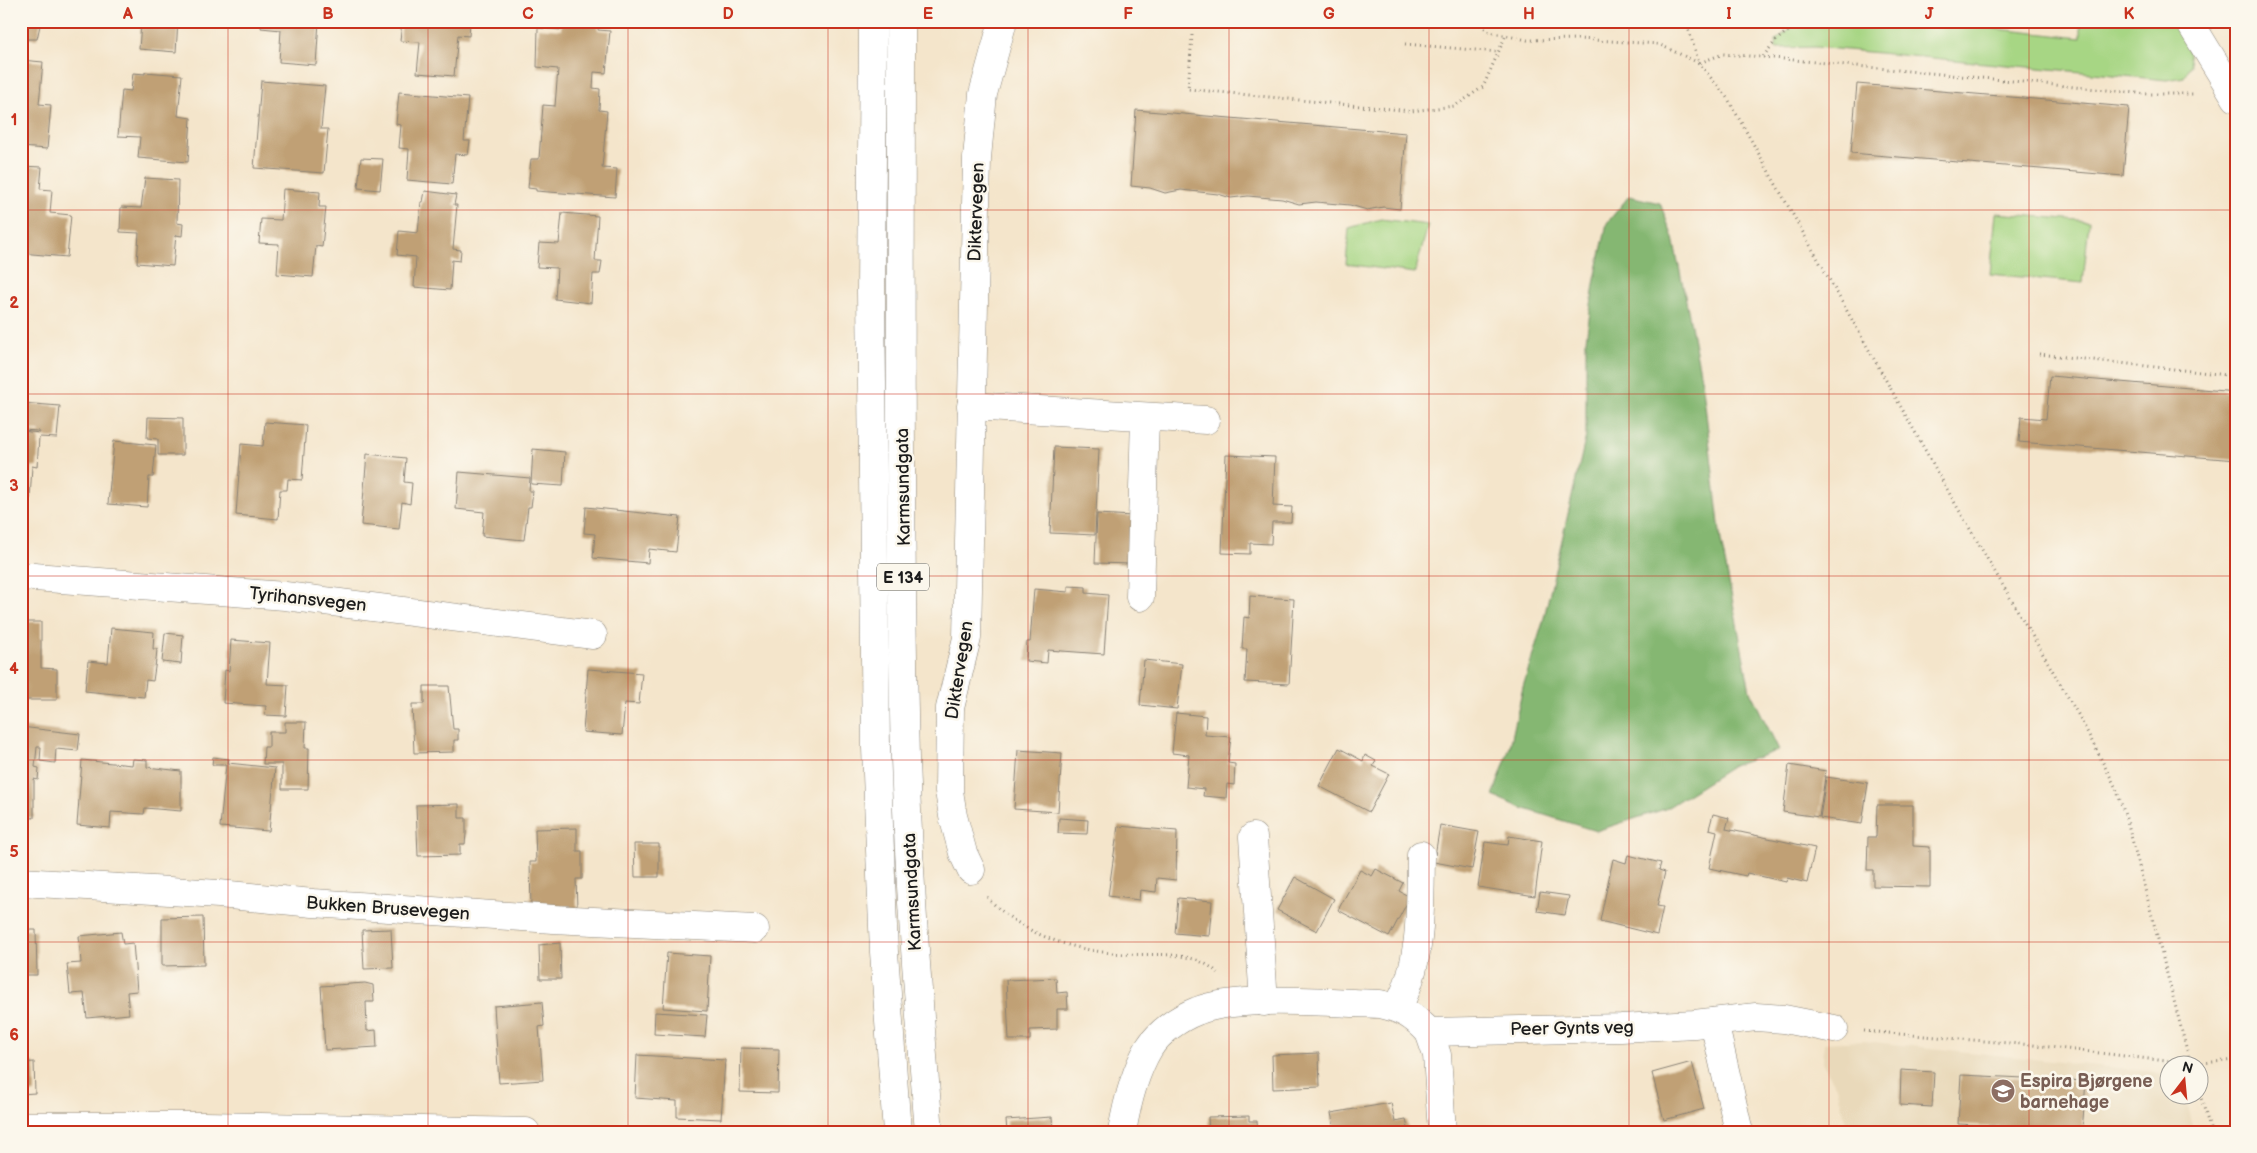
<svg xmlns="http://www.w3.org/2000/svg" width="2257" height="1153" viewBox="0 0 2257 1153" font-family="'Balsamiq Sans',sans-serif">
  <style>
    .built { fill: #e9d9ba }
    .green { fill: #a7d684; stroke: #627950 }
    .forest { fill: #85b772; stroke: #506a47 }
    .building { fill: #c0a074 }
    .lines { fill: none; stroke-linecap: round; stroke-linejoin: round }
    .minor-casing { stroke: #888074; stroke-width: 29 }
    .highway-casing { stroke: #888074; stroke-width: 29 }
    .path { stroke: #888074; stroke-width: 3; stroke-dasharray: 1 4; stroke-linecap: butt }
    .minor { stroke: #fff; stroke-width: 28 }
    .highway { stroke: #fff; stroke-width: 28 }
    .grid { fill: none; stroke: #c8321e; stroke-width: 1; stroke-opacity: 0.55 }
    .labels { text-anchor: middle; stroke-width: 5; stroke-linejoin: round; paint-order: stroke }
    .shield { fill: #fbf7ec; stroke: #5f5e5a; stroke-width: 1 }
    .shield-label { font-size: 16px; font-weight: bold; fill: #1c1c1c }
    .street-label { font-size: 18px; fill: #1c1c1c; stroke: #fbf7ec }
    .education-label { font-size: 18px; font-weight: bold; fill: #785e54; stroke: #fbf7ec; text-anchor: start }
    .neatline { fill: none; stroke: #c8321e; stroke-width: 2 }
    .grid-label { font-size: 16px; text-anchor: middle; font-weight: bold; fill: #c8321e }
  </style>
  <rect width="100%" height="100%" fill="#fbf7ec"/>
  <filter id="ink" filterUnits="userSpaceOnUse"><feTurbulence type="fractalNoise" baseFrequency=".02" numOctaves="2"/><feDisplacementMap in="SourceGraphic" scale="10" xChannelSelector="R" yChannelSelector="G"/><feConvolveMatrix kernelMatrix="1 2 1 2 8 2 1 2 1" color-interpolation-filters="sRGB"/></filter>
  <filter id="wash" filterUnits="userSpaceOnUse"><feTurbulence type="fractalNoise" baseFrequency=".0096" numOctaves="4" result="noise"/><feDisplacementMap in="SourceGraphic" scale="20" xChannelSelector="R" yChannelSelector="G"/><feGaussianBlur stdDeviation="1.12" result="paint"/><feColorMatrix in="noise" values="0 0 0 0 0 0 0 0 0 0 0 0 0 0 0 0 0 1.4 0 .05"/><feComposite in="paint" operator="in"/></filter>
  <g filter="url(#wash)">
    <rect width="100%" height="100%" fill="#f4e5cb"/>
    <!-- built -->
    <path class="built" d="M1864,1041l291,31 14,7 1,17h15l10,36h-347l-12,-46 -13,-22 1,-21z"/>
    <!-- green -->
    <g class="green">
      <path d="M1812,21h111l158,17v-17h92l14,24 4,20 -7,12 -17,3 -352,-33 -39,1 -1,-7 17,-14z"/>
      <path d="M1996,213l93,8 -6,62 -93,-9z"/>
      <path d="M1381,219l47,6 -13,48 -69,-9 3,-36z"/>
    </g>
    <!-- forest -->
    <path class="forest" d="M1629,196l31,7 13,35 15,72 15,78 18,153 29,150 29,59 -46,16 -68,43 -69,22 -74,-23 -29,-12 17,-49 13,-60 20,-65 43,-186v-96l8,-56 13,-61z"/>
    <g id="blocks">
      <!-- building -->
      <g class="building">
        <path d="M21,21h20l-4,18h-16z"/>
        <path d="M133,21h45l-2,31 -37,-3 2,-26z"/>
        <path d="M262,21h57l-3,44 -37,-3 2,-32 -20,-2z"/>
        <path d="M402,21h68l-1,15 -11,-1 -4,41 -37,-3 3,-31 -20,-1z"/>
        <path d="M562,21h37l-1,9 12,1 -4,42 -12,-1 -1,16 7,1 -1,21 8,1 -5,57 15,1 -2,28 -79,-6v-2l-8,-1 3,-29h8l4,-54 12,1 3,-37 -21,-2 1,-39 23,2z"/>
        <path d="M21,60l22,2 -4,42 12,1 -4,44 -26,-2z"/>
        <path d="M145,72l37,3 -4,41 13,2 -3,44 -50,-4 2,-21 -22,-1 4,-46 9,1 2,-18 12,1z"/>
        <path d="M261,81l64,5 -4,43h7l-4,44 -70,-5z"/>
        <path d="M1857,84l272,23 -6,69 -272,-23z"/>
        <path d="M399,92l69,6 -4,43h6l-2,14 -13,-1 -3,30 -45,-4 2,-31 -10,-1 2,-23 -5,-1z"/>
        <path d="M1136,110l270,23 -6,76 -17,-2 -16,3 -17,-5 -34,-3 -17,2 -17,-5 -34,-3 -17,2 -13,-4 -37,-4 -16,3 -15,-5 -19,-2z"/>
        <path d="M361,158l22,1 -3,31 -22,-2z"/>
        <path d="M21,166l21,1 -2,22 12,1 -2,23 21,2 -4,42 -46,-4z"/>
        <path d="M145,178l33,2 -1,43 6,1 -1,12 -6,-1 -3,31 -36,-3 2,-30 -19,-1 1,-25 20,1z"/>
        <path d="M283,189l37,3 -1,15h7l-4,40 -6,-1 -3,31 -36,-3 2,-30 -20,-1 2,-24 20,1z"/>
        <path d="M425,191l31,4 -2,10h3l-4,44 8,1 -1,11 -8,-1 -2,30 -36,-3 2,-30 -19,-2 2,-24 19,2 3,-31h2z"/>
        <path d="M562,213l36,3 -3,45h7l-2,13h-7l-2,29 -36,-4 2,-31 -20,-1 2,-24 20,1z"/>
        <path d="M2050,376l186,16v68l-217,-18 2,-25 25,2z"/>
        <path d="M21,403l39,3 -3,32 -18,-1 -2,30 -5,-1 -2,33h-9v-68l19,2 -1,-2 -18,-1z"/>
        <path d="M148,417l35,1v37h-25v-16l-11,-1z"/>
        <path d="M265,422l41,3 -4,55 -14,-1 -1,11h-7l-2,29 -42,-4 5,-71 22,2z"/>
        <path d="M114,441l42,4 -3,32h-4l-2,30 -39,-3z"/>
        <path d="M1054,447l45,2 -4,86 -45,-2z"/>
        <path d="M533,449l32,3 -2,34 -32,-2z"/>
        <path d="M367,454l39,4 -2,24 8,1 -2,21 -8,-2 -3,27 -38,-4z"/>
        <path d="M1226,455l49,2 -2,49 19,1 -1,15h-19l-1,22 -21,-1v11l-28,-1z"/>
        <path d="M459,472l71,6 -1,13h4l-2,16h-3l-4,33 -42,-4 2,-24 -28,-3z"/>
        <path d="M586,507l94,10 -4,35 -27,-3 -1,14 -55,-5 2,-24 -11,-1z"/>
        <path d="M1097,514l36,2 -1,48 -37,-1z"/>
        <path d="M1068,586l18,1v6l22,2 -4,59 -56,-4 -1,13 -21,-2 1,-19h3l4,-53 34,3z"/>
        <path d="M1250,596l44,3 -5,85 -44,-2 2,-33h-5l2,-32 5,1z"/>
        <path d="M21,622h20v46l16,1v31h-36z"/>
        <path d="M111,628l43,4 -1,17h4l-1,11 -3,21 -7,-1 -2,17 -59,-6 3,-30 20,2z"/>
        <path d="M165,633l18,2 -2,29 -19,-2z"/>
        <path d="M231,640l39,3 -3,41 21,1 -2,31 -21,-1 1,-9 -43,-3 2,-33 4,1z"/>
        <path d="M1144,660l38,4 -5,45 -37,-4z"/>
        <path d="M588,669l54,4 -3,31 -14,-1 -3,32 -39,-3z"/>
        <path d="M424,686h25l4,43h5v11h-4v12l-40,1 -2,-49h12z"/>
        <path d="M1176,713l30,3 -1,19 26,2 -3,26 7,1 -1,21 -7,-1 -1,14 -23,-2 1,-7 -18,-2 3,-32 -17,-2z"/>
        <path d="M285,722h21l-1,26h4l-1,41h-26v-25h-19l1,-17h5v-15h16z"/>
        <path d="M21,727l59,7 -2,17 -22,-2 -1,14 -15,-2 1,-14h-4l-2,20 4,1 -1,12 -4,-1v39l-13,-1z"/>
        <path d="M1339,748l24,13 2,-6 11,6 -3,5 16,8 -20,38 -50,-26z"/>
        <path d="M1018,750l44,3 -4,59 -44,-3z"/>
        <path d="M213,757l16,2 -1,4 47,5 -6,63 -49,-4 6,-62h-14z"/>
        <path d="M133,759l14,1v7l34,4v40l-36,-3 -1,6 -33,-2 -1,16 -33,-3 5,-65 50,5z"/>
        <path d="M1789,765l37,6 -7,46 -36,-5z"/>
        <path d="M1826,777l42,6 -6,41 -42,-6z"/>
        <path d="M459,804v14h7v16l-1,10h-5v11l-42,1 -2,-51z"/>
        <path d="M1877,805h36v41l17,1v40l-57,-1v-16h-6l1,-33h8z"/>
        <path d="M1713,814l16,4 -3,11 89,19 -8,35 -20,-5 -1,4 -39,-9 -1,3 -37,-8 8,-37 -8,-2z"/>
        <path d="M1059,818l29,2 -1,14 -29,-1z"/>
        <path d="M1440,825l39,7 -7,37 -38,-7z"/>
        <path d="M1118,826l59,5 -1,49 -19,-2 -1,14 -16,-2 -1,10 -31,-4z"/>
        <path d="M577,828v23h5v28h-6l1,30 -46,1 -1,-48h6l-1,-33z"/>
        <path d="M1509,836l33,5 -7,55 -57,-9 7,-45 23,3z"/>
        <path d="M634,844h25v33h-24z"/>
        <path d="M1628,855l33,8 -2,7 6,2 -8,34 6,1 -6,28 -57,-14 13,-62 13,4z"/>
        <path d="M1376,869l27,14 -4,8 11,6 -21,40 -51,-27 22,-40 12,6z"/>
        <path d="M1295,877l39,22 -17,32 -40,-21z"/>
        <path d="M1540,892l29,4 -4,19 -28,-4z"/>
        <path d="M1178,898l34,3 -3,35 -34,-3z"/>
        <path d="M203,917l1,48 -42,1v-48z"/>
        <path d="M391,929l2,39 -29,1 -2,-39z"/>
        <path d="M21,930h15l1,45h-16z"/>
        <path d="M121,932l2,12 10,-1 4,48 -10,1 2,22 -42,4 -3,-25 -14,1 -3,-30 14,-1 -2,-27z"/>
        <path d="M560,943l1,36h-21l-1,-34z"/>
        <path d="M667,953l43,3 -3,55 -44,-3z"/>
        <path d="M1056,978l1,15 10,-1 1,17h-11v20l-27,1v10h-21l-3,-60z"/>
        <path d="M365,983l8,2 1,17h-8l1,29 9,-1 1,17 -52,3 -4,-64z"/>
        <path d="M542,1002l2,24 -5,1 4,53 -44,3 -5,-77z"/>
        <path d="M655,1012l52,3 -2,22 -51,-3z"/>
        <path d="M741,1048l38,1 -1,44 -38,-1z"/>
        <path d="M1319,1053l1,34 -47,2 -1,-34z"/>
        <path d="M637,1055l88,5 -4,59 -44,-2v-16l-42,-3z"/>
        <path d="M34,1062l1,31 -14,1v-31z"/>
        <path d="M1692,1062l12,47 -40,11 -12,-47z"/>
        <path d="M1901,1070l33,2 -2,35 -32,-2z"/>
        <path d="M1961,1075l125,6 -4,51h-51l-1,-4 -72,-4z"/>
        <path d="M1391,1103l4,19 11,-2 3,12h-74l-4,-19z"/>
        <path d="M1249,1116v5h8l1,11h-49l-1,-15z"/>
        <path d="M1052,1117l1,15h-46l-1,-12z"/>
      </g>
    </g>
  </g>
  <g filter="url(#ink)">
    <use href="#blocks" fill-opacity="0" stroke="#888074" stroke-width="1"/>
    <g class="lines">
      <defs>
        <g id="minor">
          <path d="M2189,21l47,77"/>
          <path d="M971,406l235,14"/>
          <path d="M21,576l264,20 308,39"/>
          <path d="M1140,597l5,-180"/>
          <path d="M1253,837l11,165"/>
          <path d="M971,870l-8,-17 -10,-37 -4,-25 1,-83 17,-70 10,-480 6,-64 20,-73"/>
          <path d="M21,882l198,12 94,9 240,16 202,10"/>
          <path d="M1398,1007c25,-46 22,-100 23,-152"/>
          <path d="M1714,1022l25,110"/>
          <path d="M1429,1032l8,23 5,77"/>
          <path d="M21,1126h183l322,6"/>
          <path d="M1122,1132c5,-29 12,-59 27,-84 10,-16 30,-30 48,-37 40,-17 136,-8 183,-7 21,4 34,12 49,28l192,-4 73,-4 62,-7 28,2 50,10"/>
        </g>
        <g id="highway">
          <path d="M873,21l-2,271 5,456 8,204 13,180"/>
          <path d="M901,21c0,246 -2,492 4,737 4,125 14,249 24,374"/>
        </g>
      </defs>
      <!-- minor casing -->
      <use href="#minor" class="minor-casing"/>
      <!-- highway casing -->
      <use href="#highway" class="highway-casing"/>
      <!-- path -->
      <g class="path">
        <path d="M1477,21l12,11 38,8 52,-1 79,5 41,19 29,36 228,406 123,211 37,72 12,36 63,242"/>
        <path d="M1686,21l13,42 24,-9 40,3c15,-21 25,-29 49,-36"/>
        <path d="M1192,35l-4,54 223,22 44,-5 28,-19 22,-50"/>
        <path d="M1405,44l93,8"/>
        <path d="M1763,57l385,37h47"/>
        <path d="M2039,354l197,22"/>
        <path d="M2231,647h5"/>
        <path d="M987,897c35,38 86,54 137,57 33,2 68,-5 94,19"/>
        <path d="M1864,1031l169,14 158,19 45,-4"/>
        <path d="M2200,1094l11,38"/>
      </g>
      <!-- minor -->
      <use href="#minor" class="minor"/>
      <!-- highway -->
      <use href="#highway" class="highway"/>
    </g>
  </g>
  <!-- grid -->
  <path class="grid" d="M228,21v1111M428,21v1111M628,21v1111M828,21v1111M1028,21v1111M1229,21v1111M1429,21v1111M1629,21v1111M1829,21v1111M2029,21v1111M21,210h2215M21,394h2215M21,576h2215M21,760h2215M21,942h2215"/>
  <!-- icons -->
  <defs>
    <symbol id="school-disc" viewBox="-11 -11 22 22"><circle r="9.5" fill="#8d6e63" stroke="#fbf7ec"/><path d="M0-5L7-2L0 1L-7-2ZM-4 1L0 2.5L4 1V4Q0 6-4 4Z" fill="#fff"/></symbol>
  </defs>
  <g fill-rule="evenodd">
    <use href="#school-disc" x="1989" y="1077" width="28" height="28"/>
  </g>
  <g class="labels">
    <!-- shield labels -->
    <rect class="shield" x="877" y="563.5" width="52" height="27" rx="4"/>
    <g class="shield-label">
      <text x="903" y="583">E 134</text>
    </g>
    <!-- street labels -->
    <g class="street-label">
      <text transform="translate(976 212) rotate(-88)" y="6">Diktervegen</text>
      <text transform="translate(903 487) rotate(-91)" y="6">Karmsundgata</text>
      <text transform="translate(308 599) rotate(6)" y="6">Tyrihansvegen</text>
      <text transform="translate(959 670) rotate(-81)" y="6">Diktervegen</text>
      <text transform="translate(912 892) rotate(-93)" y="6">Karmsundgata</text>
      <text transform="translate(388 908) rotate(4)" y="6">Bukken Brusevegen</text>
      <text transform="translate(1572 1028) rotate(-1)" y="6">Peer Gynts veg</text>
    </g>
    <!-- education labels -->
    <g class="education-label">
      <text x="2020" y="1087">Espira Bjørgene<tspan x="2020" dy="21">barnehage</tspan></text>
    </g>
  </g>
  <!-- margin -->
  <rect width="2257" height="1153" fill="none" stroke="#fbf7ec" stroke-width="55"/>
  <!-- north arrow -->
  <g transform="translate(2184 1080) rotate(16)"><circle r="24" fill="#fbf7ec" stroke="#a29f99"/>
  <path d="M0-4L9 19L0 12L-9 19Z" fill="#c8321e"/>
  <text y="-8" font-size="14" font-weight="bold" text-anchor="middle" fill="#1c1c1c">N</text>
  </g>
  <rect x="28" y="28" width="2202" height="1098" class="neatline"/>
  <g class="grid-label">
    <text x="128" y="19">A</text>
    <text x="328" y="19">B</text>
    <text x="528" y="19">C</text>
    <text x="728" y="19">D</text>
    <text x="928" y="19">E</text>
    <text x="1128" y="19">F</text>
    <text x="1329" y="19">G</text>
    <text x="1529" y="19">H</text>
    <text x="1729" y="19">I</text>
    <text x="1929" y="19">J</text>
    <text x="2129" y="19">K</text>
    <text x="14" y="125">1</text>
    <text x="14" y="308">2</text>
    <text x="14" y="491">3</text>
    <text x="14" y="674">4</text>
    <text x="14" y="857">5</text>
    <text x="14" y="1040">6</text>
  </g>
</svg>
